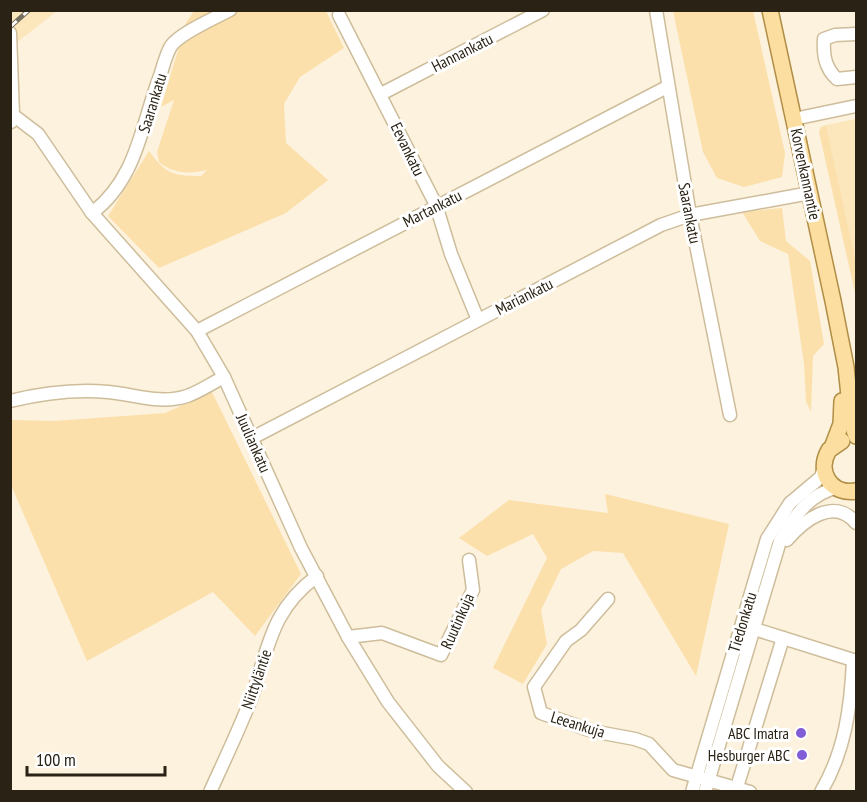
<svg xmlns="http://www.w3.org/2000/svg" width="867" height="802" viewBox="0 0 867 802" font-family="'PT Sans Narrow',sans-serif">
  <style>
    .built { fill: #fce6bc }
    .green { fill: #fce0ab }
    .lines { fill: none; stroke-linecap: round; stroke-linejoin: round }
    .minor-casing { stroke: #cebd9b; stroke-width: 15 }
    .major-casing { stroke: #b18e46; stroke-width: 18 }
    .minor { stroke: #fff; stroke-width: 12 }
    .major { stroke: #fcdea0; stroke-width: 15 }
    .rail-casing { stroke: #776f5f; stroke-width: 5 }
    .rail { stroke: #fff; stroke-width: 3; stroke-dasharray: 9; stroke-linecap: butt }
    .poi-dot { fill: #815dd7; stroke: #fff; stroke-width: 2 }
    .labels { text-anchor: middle; stroke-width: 6; stroke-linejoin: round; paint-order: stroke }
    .street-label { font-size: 16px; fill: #292215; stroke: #fff }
    .poi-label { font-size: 16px; fill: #292215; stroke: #fff; text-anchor: end }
  </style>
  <rect width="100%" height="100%" fill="#fdf2dd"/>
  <!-- built -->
  <g class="built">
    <path d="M11,11h46l-46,36z"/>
    <path d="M856,119v143l-30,-137z"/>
  </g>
  <!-- green -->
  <g class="green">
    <path d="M194,11h132l18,37 -44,29 -16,27 2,39 42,37 -42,33 -127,55 -51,-52 41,-65c17,23 24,25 52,25l6,-6c-17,4 -34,4 -48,-8l-2,-10 17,-52 -13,7 25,-84z"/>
    <path d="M673,11h80l32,142 -3,24 -38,10 -27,-9 -14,-26z"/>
    <path d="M826,125l30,137v35l-37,-165 2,-5z"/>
    <path d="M782,208l4,33 24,20 14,83 -11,12 -2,56 -5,-11 -2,-37 -16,-110 -28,-13 -18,-29z"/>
    <path d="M212,392l89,182 -46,62 -42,-44 -126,69 -76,-176v-65l43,1 111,-8z"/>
    <path d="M605,494l124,30 -33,152 -73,-123 -30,-2 -32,18 -20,41 6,34 -24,40 -30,-16 54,-110 -14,-24 -46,22 -28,-18 50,-38 99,13z"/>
  </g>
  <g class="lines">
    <defs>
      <g id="minor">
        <path d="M656,10l34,205 40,200"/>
        <path d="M339,15l97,190 15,49 27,66"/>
        <path d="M10,33l3,82 -2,7"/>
        <path d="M856,34l-21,1 -11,4c-1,16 1,29 13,40l19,-2"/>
        <path d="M381,94l162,-84"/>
        <path d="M13,115l25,19 54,79 105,118 27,46 77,171 47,89 40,65 50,64 28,26"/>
        <path d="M794,119l62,-13"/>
        <path d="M92,213c45,-34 49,-87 68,-137 3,-9 6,-22 11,-30 9,-13 44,-28 59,-36"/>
        <path d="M197,331l470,-244"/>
        <path d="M10,401c33,-8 64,-12 98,-9 26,2 52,13 79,4 12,-4 25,-13 37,-19"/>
        <path d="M252,438l409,-213 29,-10 120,-22"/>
        <path d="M787,540c16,-19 47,-44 69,-17"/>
        <path d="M608,599l-27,31 -15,11 -32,46 7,26 51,18 43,8 14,5 24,26 77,22"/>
        <path d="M748,627l105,33c-2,47 -8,91 -32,132"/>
        <path d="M348,637l34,-4 59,22 32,-65 -4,-30"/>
        <path d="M737,787l46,-149"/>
        <path d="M210,792c14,-31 29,-62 41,-93 18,-51 19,-88 66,-123"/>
        <path d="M692,792l75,-253 23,-36 31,-26 2,-7"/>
        <path d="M705,792l75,-251c13,-23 29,-47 56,-53"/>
      </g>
      <g id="major">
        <path d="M770,10l63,291 13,66 6,57 4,12"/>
        <path d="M842,441l-13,9c-13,22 2,45 27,41"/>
        <path d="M833,445l8,-21 1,-23"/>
      </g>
    </defs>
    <!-- minor casing -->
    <use href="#minor" class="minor-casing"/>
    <!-- major casing -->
    <use href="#major" class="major-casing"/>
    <!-- minor -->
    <use href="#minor" class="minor"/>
    <!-- major -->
    <use href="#major" class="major"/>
    <defs>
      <g id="rail">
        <path d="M10,11l1,-1"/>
        <path d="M10,27l19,-17"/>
      </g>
    </defs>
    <!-- rail casing -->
    <use href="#rail" class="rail-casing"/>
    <!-- rail -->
    <use href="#rail" class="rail"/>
  </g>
  <!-- markers -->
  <g class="poi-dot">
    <circle cx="801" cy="733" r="6"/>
    <circle cx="802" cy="755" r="6"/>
  </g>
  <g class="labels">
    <!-- street labels -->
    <g class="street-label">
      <text transform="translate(462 52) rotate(-27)" y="6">Hannankatu</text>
      <text transform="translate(152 103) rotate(-73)" y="6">Saarankatu</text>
      <text transform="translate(408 149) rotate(64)" y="6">Eevankatu</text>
      <text transform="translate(806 174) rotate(78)" y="6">Korvenkannantie</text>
      <text transform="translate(432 208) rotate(-27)" y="6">Martankatu</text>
      <text transform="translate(690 213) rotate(79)" y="6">Saarankatu</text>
      <text transform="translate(524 296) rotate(-27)" y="6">Mariankatu</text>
      <text transform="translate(254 443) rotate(66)" y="6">Juuliankatu</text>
      <text transform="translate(457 621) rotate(-66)" y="6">Ruutinkuja</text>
      <text transform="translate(742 622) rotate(-73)" y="6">Tiedonkatu</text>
      <text transform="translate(256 679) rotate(-71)" y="6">Niittyläntie</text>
      <text transform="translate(578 724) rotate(17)" y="6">Leeankuja</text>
    </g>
    <!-- poi labels -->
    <g class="poi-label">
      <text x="789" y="739">ABC Imatra</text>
      <text x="790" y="761">Hesburger ABC</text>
    </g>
  </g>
  <!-- border -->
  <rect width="867" height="802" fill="none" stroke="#292215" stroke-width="24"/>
  <!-- scale -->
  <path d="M27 766v9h138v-9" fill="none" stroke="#292215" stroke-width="3"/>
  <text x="36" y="766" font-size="18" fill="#292215" stroke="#ffffff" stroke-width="4.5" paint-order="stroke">100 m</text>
</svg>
